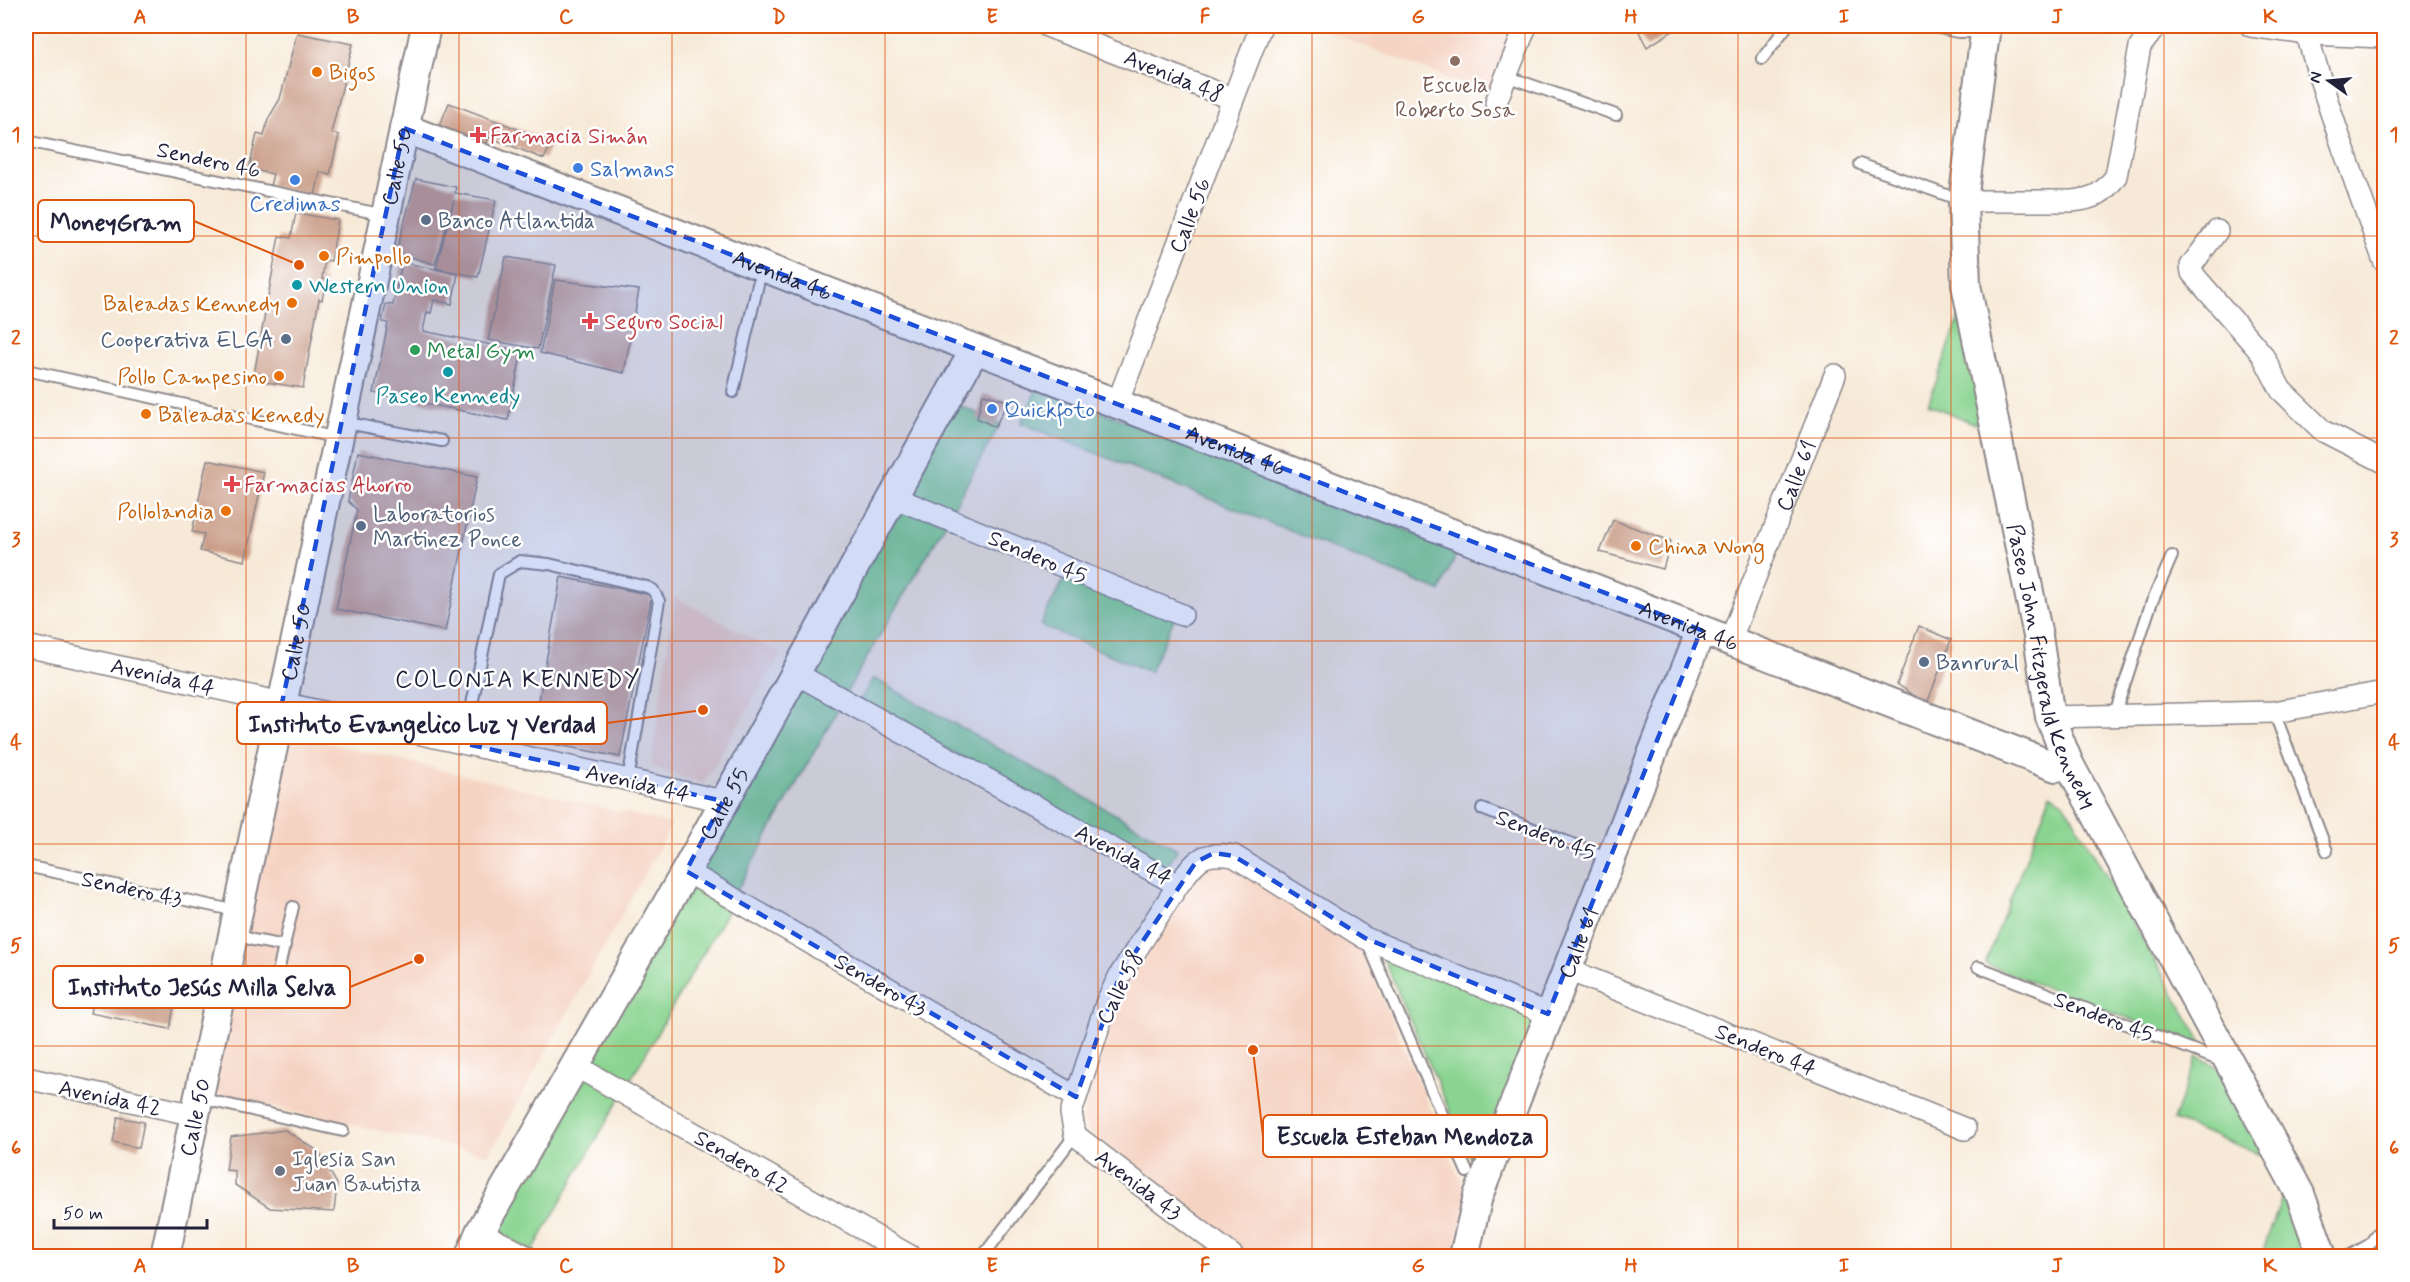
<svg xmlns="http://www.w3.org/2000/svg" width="2410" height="1282" viewBox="0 0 2410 1282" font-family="Mynerve,sans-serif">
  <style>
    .built { fill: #f5d3c2 }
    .green { fill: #8ad491; stroke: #567b66; stroke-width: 1.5 }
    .building { fill: #ca9e89 }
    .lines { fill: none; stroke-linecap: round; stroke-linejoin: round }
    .lane-casing { stroke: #8c8689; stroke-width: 14 }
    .street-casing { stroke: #8c8689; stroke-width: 24 }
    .secondary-casing { stroke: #8c8689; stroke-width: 32 }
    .lane { stroke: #fff; stroke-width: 10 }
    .street { stroke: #fff; stroke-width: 21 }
    .secondary { stroke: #fff; stroke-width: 28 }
    .marked { fill: #1d4ed8; fill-opacity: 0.2; stroke: #1d4ed8; stroke-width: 4.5; stroke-dasharray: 12 8; stroke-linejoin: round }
    .grid { fill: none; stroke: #de560e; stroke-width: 1.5; stroke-opacity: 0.55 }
    .education-dot { fill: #8d6e63; stroke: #fff; stroke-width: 2 }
    .food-dot { fill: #e8710a; stroke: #fff; stroke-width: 2 }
    .health-dot { fill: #e0444e; stroke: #fff; stroke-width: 2 }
    .shop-dot { fill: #3f7fe0; stroke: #fff; stroke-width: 2 }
    .service-dot { fill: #5c6f8a; stroke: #fff; stroke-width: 2 }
    .culture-dot { fill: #0f9aa8; stroke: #fff; stroke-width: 2 }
    .leisure-dot { fill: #2e9e5b; stroke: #fff; stroke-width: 2 }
    .worship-dot { fill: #6b7280; stroke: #fff; stroke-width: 2 }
    .labels { text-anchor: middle; stroke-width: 5; stroke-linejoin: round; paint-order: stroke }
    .food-label { font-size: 22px; fill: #c56008; stroke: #fff; text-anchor: start }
    .street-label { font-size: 22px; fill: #22223b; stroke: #fff }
    .education-label { font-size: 22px; fill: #785e54; stroke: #fff }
    .health-label { font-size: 22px; fill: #be3a42; stroke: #fff; text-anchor: start }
    .shop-label { font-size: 22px; fill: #366cbe; stroke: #fff; text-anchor: start }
    .service-label { font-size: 22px; fill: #4e5e75; stroke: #fff; text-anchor: start }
    .culture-label { font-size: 22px; fill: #0d838f; stroke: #fff; text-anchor: start }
    .leisure-label { font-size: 22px; fill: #27864d; stroke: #fff; text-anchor: start }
    .worship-label { font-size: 22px; fill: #5b616d; stroke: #fff; text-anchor: start }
    .neighbourhood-label { font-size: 24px; letter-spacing: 1.5px; fill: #22223b; stroke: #fff }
    .leader { fill: none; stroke: #de560e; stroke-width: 2 }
    .callout-dot { fill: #de560e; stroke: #fff; stroke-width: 2 }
    .callout { fill: #fff; stroke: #de560e; stroke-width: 2 }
    .callout-label { font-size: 24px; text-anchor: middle; font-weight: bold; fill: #22223b }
    .neatline { fill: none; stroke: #de560e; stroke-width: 2 }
    .grid-label { font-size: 20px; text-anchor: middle; font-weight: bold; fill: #de560e }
  </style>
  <rect width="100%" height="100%" fill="#fff"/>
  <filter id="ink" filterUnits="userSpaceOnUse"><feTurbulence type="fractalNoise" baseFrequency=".0167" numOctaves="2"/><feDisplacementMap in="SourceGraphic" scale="12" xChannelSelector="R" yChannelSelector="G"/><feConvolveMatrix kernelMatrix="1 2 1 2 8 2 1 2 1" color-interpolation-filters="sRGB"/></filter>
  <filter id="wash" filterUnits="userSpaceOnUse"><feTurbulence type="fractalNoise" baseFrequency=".008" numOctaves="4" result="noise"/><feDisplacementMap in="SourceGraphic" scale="24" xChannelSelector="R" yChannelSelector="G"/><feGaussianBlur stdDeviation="1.35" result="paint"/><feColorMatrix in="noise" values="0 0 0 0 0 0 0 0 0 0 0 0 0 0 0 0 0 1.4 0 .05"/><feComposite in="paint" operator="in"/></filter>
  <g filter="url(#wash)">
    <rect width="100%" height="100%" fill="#f7e9d7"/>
    <!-- built -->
    <g class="built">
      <path d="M1312,26h207l-25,70z"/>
      <path d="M675,597l106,57 -78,130 -52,-18z"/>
      <path d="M291,734l381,90 -183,331 -279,-62z"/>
      <path d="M1210,863l20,2 130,81 107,249 -13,61h-202l-163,-124 -6,-11 1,-17 34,-108 85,-126z"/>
    </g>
    <!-- green -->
    <g class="green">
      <path d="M1964,305l21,123 -57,-24z"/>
      <path d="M1038,387l420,163 -18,41 -419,-168z"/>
      <path d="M952,402l48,22 -50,90 -49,-20z"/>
      <path d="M895,505l51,18 -100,170 -43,-23z"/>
      <path d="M1067,574l108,43 -25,55 -110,-47z"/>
      <path d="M873,678l304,171 -12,22 -305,-171z"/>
      <path d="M795,687l43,22 -102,183 -40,-22z"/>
      <path d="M2051,794l14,10 140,244 -220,-84z"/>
      <path d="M691,880l41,23 -101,176 -42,-24z"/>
      <path d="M1381,953l159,65 -62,158z"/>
      <path d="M2197,1056l19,10 50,90 -93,-36z"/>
      <path d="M581,1066l43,25 -92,161 -43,-25z"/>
      <path d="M2286,1187l22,69h-47z"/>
    </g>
    <g id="blocks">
      <!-- building -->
      <g class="building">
        <path d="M1636,26h45l-34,21z"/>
        <path d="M297,33l56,11 -22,89 8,2 -9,40 -10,-3 -5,24 -45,-10 3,-12 -24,-5 8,-35 7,2 4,-17 12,-20z"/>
        <path d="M449,103l103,39 -8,17 -55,-22 -3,9 -47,-19z"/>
        <path d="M416,179l40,8 -1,6 41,7 -18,77 -42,-9 18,-68 -19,64 -39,-11z"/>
        <path d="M296,213l42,7 -7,41 -6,-1 -3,19 4,1 -4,20 -3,-1 -16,89 -50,-8 26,-144 12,2z"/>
        <path d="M506,257l50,8 -18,84 -50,-9z"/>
        <path d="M402,262l56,12 -6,30 -18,-4 -3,13 -4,-1 -4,19 99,20 -14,69 -134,-27 14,-70 -6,-1 4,-18 7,1z"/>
        <path d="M555,280l84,10 -15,83 -84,-20z"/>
        <path d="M983,394l25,7 -13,26 -18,-9z"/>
        <path d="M358,452l119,25 -32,154 -109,-22 21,-99 -9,-9z"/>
        <path d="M207,460l57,12 -19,89 -45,-10 4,-17 -12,-2z"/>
        <path d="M1613,520l58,21 -8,28 -63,-17z"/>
        <path d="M561,577l91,18 -32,162 -88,-17z"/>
        <path d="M1919,626l32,14 -24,64 -30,-20z"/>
        <path d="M97,979l79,16 -6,34 -80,-16z"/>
        <path d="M118,1117l26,5 -5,26 -26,-6z"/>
        <path d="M285,1130l33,21 19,33 -3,28 -64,-4 -35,-23v-14l-9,-1 5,-33z"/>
      </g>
    </g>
  </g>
  <g filter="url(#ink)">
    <use href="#blocks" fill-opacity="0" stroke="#8c8689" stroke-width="1.5"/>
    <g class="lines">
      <defs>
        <g id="lane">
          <path d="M1929,26l29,6h27"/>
          <path d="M1762,59l25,-33"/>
          <path d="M1506,76l110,39"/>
          <path d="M26,141l359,74"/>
          <path d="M1860,164l103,37"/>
          <path d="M26,370l312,68"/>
          <path d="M733,392l29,-125"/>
          <path d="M342,422l100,19"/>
          <path d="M2274,712l53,139"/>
          <path d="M2114,716l37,-112 21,-48"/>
          <path d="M464,743l35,-169 21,-13 29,3 98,23 6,3 6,11 -31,179"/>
          <path d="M1482,809l127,49"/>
          <path d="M26,866l211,45"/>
          <path d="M233,933l20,7 32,6"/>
          <path d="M1367,941l100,231"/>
          <path d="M1978,967l246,95"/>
          <path d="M272,998l21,-91"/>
          <path d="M199,1098l144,33"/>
          <path d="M983,1256l92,-121"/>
          <path d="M2349,1256l20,-11 15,-21"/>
        </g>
        <g id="street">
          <path d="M1047,26l186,73"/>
          <path d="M2251,26l56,8 77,3"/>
          <path d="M2307,34c21,77 50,152 77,227"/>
          <path d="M1496,102l30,-76"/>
          <path d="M1963,201h109c22,-2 32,-8 44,-25l24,-129 16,-21"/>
          <path d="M2217,231l-26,35 1,7 70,81 19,36 42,41 61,31"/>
          <path d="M1117,404l144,-378"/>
          <path d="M893,497l289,118"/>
          <path id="s1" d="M1730,641l105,-266"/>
          <path d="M26,646l697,155"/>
          <path d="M795,673l383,212c19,-25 22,-34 56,-29l131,82 183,76"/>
          <path d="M2050,717l224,-5 110,-20"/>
          <path d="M686,871l390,226"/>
          <path d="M1178,885l-58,90 -13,26 -36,112 4,22 158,121"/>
          <path d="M1566,969l399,160"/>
          <path d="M574,1065l336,191"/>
          <path d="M26,1078l169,37"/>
          <path d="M480,1232l46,24"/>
        </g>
        <g id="secondary">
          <path id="s2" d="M1986,26l-23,175 3,84 72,351 12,81 19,47 231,430 22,62"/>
          <path id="s3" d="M404,128l1652,639 13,-3"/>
          <path id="s4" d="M165,1256l261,-1230"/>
          <path id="s5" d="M470,1256l10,-24 206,-361 289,-522"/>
          <path id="s6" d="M1464,1256l14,-60 223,-566"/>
        </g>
      </defs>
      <!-- lane casing -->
      <use href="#lane" class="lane-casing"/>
      <!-- street casing -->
      <use href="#street" class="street-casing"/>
      <!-- secondary casing -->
      <use href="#secondary" class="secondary-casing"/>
      <!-- lane -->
      <use href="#lane" class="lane"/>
      <!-- street -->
      <use href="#street" class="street"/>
      <!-- secondary -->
      <use href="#secondary" class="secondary"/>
    </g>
  </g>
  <!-- marked area -->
  <path class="marked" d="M404,128l1297,502 -153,384 -183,-76 -131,-82 -20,-3 -18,9 -76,113 -44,122 -390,-226 37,-70 -441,-98z"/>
  <!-- grid -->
  <path class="grid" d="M246,26v1230M459,26v1230M672,26v1230M885,26v1230M1098,26v1230M1312,26v1230M1525,26v1230M1738,26v1230M1951,26v1230M2164,26v1230M26,236h2358M26,438h2358M26,641h2358M26,844h2358M26,1046h2358"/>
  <!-- markers -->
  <circle class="education-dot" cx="1455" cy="61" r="6"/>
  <g class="food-dot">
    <circle cx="317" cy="72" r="6"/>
    <circle cx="324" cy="256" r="6"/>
    <circle cx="292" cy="303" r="6"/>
    <circle cx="279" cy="376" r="6"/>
    <circle cx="146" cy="414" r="6"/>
    <circle cx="226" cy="511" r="6"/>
    <circle cx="1636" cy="546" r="6"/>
  </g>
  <g class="health-dot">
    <path d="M475 126h6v6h6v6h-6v6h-6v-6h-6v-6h6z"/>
    <path d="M587 312h6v6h6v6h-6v6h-6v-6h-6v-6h6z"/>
    <path d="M229 475h6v6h6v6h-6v6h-6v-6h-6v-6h6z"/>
  </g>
  <g class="shop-dot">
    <circle cx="578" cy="168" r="6"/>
    <circle cx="295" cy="180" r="6"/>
    <circle cx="992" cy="409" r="6"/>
  </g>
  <g class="service-dot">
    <circle cx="426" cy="220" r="6"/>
    <circle cx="286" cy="339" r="6"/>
    <circle cx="361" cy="526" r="6"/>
    <circle cx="1924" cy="662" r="6"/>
  </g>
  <g class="culture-dot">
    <circle cx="297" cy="285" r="6"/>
    <circle cx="448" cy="372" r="6"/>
  </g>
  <circle class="leisure-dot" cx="415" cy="350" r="6"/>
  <circle class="worship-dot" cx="280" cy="1171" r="6"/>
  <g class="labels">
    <!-- food labels -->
    <g class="food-label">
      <text x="329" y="80">Bigos</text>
      <text x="336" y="264">Pimpollo</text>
      <text x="280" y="311" text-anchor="end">Baleadas Kennedy</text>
      <text x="267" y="384" text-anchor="end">Pollo Campesino</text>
      <text x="158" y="422">Baleadas Kenedy</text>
      <text x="214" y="519" text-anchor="end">Pollolandia</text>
      <text x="1648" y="554">China Wong</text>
    </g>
    <!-- street labels -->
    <g class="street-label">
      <text transform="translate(1174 75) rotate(22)" y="8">Avenida 48</text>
      <text transform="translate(209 159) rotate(12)" y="8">Sendero 46</text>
      <text dy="8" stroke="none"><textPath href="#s4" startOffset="1114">Calle 50</textPath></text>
      <text transform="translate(1189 215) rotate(-69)" y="8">Calle 56</text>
      <text dy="8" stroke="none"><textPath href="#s3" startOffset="406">Avenida 46</textPath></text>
      <text dy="8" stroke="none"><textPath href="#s3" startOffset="892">Avenida 46</textPath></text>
      <text dy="8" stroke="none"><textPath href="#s1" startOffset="178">Calle 61</textPath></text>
      <text transform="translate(1038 556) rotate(23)" y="8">Sendero 45</text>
      <text dy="8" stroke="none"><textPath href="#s3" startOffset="1378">Avenida 46</textPath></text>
      <text dy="8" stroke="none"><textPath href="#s4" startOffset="628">Calle 50</textPath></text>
      <text dy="8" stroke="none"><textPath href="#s2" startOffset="652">Paseo John Fitzgerald Kennedy</textPath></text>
      <text transform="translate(163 676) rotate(13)" y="8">Avenida 44</text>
      <text transform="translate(638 782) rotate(13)" y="8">Avenida 44</text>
      <text dy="8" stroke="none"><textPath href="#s5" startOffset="519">Calle 55</textPath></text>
      <text transform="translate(1546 834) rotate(21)" y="8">Sendero 45</text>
      <text transform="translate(1124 854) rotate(28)" y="8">Avenida 44</text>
      <text transform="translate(132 888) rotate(12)" y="8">Sendero 43</text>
      <text dy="8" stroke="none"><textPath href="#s6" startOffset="334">Calle 61</textPath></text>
      <text transform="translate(881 984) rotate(30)" y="8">Sendero 43</text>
      <text transform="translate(1119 987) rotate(-64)" y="8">Calle 58</text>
      <text transform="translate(2104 1016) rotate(21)" y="8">Sendero 45</text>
      <text transform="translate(1766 1049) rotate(22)" y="8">Sendero 44</text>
      <text transform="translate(110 1097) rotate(12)" y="8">Avenida 42</text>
      <text dy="8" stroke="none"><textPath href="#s4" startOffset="142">Calle 50</textPath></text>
      <text transform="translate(742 1161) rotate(30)" y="8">Sendero 42</text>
      <text transform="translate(1139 1184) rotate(37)" y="8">Avenida 43</text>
    </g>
    <!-- education labels -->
    <g class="education-label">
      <text x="1455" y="92">Escuela<tspan x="1455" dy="25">Roberto Sosa</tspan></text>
    </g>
    <!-- health labels -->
    <g class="health-label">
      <text x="490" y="143">Farmacia Simán</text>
      <text x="604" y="329">Seguro Social</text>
      <text x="244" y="492">Farmacias Ahorro</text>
    </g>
    <!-- shop labels -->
    <g class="shop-label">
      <text x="590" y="176">Salmans</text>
      <text x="295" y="211" text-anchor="middle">Credimas</text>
      <text x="1004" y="417">Quickfoto</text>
    </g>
    <!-- service labels -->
    <g class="service-label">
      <text x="438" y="228">Banco Atlantida</text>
      <text x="274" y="347" text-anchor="end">Cooperativa ELGA</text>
      <text x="373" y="521">Laboratorios<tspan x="373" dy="25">Martinez Ponce</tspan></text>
      <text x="1936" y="670">Banrural</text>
    </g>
    <!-- culture labels -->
    <g class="culture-label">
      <text x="309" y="293">Western Union</text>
      <text x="448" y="403" text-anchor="middle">Paseo Kennedy</text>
    </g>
    <!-- leisure labels -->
    <g class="leisure-label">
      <text x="427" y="358">Metal Gym</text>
    </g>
    <!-- worship labels -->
    <g class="worship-label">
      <text x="292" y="1166">Iglesia San<tspan x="292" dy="25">Juan Bautista</tspan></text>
    </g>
    <!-- neighbourhood labels -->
    <g class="neighbourhood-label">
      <text x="518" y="687">COLONIA KENNEDY</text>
    </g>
  </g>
  <!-- callouts -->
  <path class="leader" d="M299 265L194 221M703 710L607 723M419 959L350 987M1253 1050L1263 1136"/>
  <g class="callout-dot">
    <circle cx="299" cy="265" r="6"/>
    <circle cx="703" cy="710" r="6"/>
    <circle cx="419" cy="959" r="6"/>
    <circle cx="1253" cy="1050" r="6"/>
  </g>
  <g class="callout">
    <rect x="38" y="200" width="156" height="42" rx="6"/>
    <rect x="237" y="702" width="370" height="42" rx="6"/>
    <rect x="53" y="966" width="297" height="42" rx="6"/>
    <rect x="1263" y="1115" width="284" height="42" rx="6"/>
  </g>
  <g class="callout-label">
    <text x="116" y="230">MoneyGram</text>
    <text x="422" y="732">Instituto Evangelico Luz y Verdad</text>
    <text x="202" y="995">Instituto Jesús Milla Selva</text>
    <text x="1405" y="1144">Escuela Esteban Mendoza</text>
  </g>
  <!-- margin -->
  <rect width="2410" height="1282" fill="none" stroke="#fff" stroke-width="66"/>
  <!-- north arrow -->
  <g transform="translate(2329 81) rotate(285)" stroke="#ffffff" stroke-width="4.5" paint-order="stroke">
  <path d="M0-4.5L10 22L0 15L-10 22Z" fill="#22223b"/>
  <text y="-9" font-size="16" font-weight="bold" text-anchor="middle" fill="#22223b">N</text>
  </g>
  <!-- scale -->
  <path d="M54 1219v9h153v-9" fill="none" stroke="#22223b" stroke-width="3"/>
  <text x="63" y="1219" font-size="18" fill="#22223b" stroke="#ffffff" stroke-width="4.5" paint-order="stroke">50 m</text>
  <rect x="33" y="33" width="2344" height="1216" class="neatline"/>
  <g class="grid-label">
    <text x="140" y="23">A</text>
    <text x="353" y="23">B</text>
    <text x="566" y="23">C</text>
    <text x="779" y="23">D</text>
    <text x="992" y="23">E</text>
    <text x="1205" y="23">F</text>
    <text x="1418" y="23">G</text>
    <text x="1631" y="23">H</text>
    <text x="1844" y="23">I</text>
    <text x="2057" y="23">J</text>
    <text x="2270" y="23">K</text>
    <text x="16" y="141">1</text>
    <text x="2394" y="141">1</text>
    <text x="16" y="344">2</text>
    <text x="2394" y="344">2</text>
    <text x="16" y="546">3</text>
    <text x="2394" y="546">3</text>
    <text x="16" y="749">4</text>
    <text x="2394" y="749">4</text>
    <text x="16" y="952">5</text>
    <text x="2394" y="952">5</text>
    <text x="16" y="1154">6</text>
    <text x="2394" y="1154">6</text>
    <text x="140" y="1272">A</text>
    <text x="353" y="1272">B</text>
    <text x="566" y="1272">C</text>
    <text x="779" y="1272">D</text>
    <text x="992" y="1272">E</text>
    <text x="1205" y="1272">F</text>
    <text x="1418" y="1272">G</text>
    <text x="1631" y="1272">H</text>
    <text x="1844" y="1272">I</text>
    <text x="2057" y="1272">J</text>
    <text x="2270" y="1272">K</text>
  </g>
</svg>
